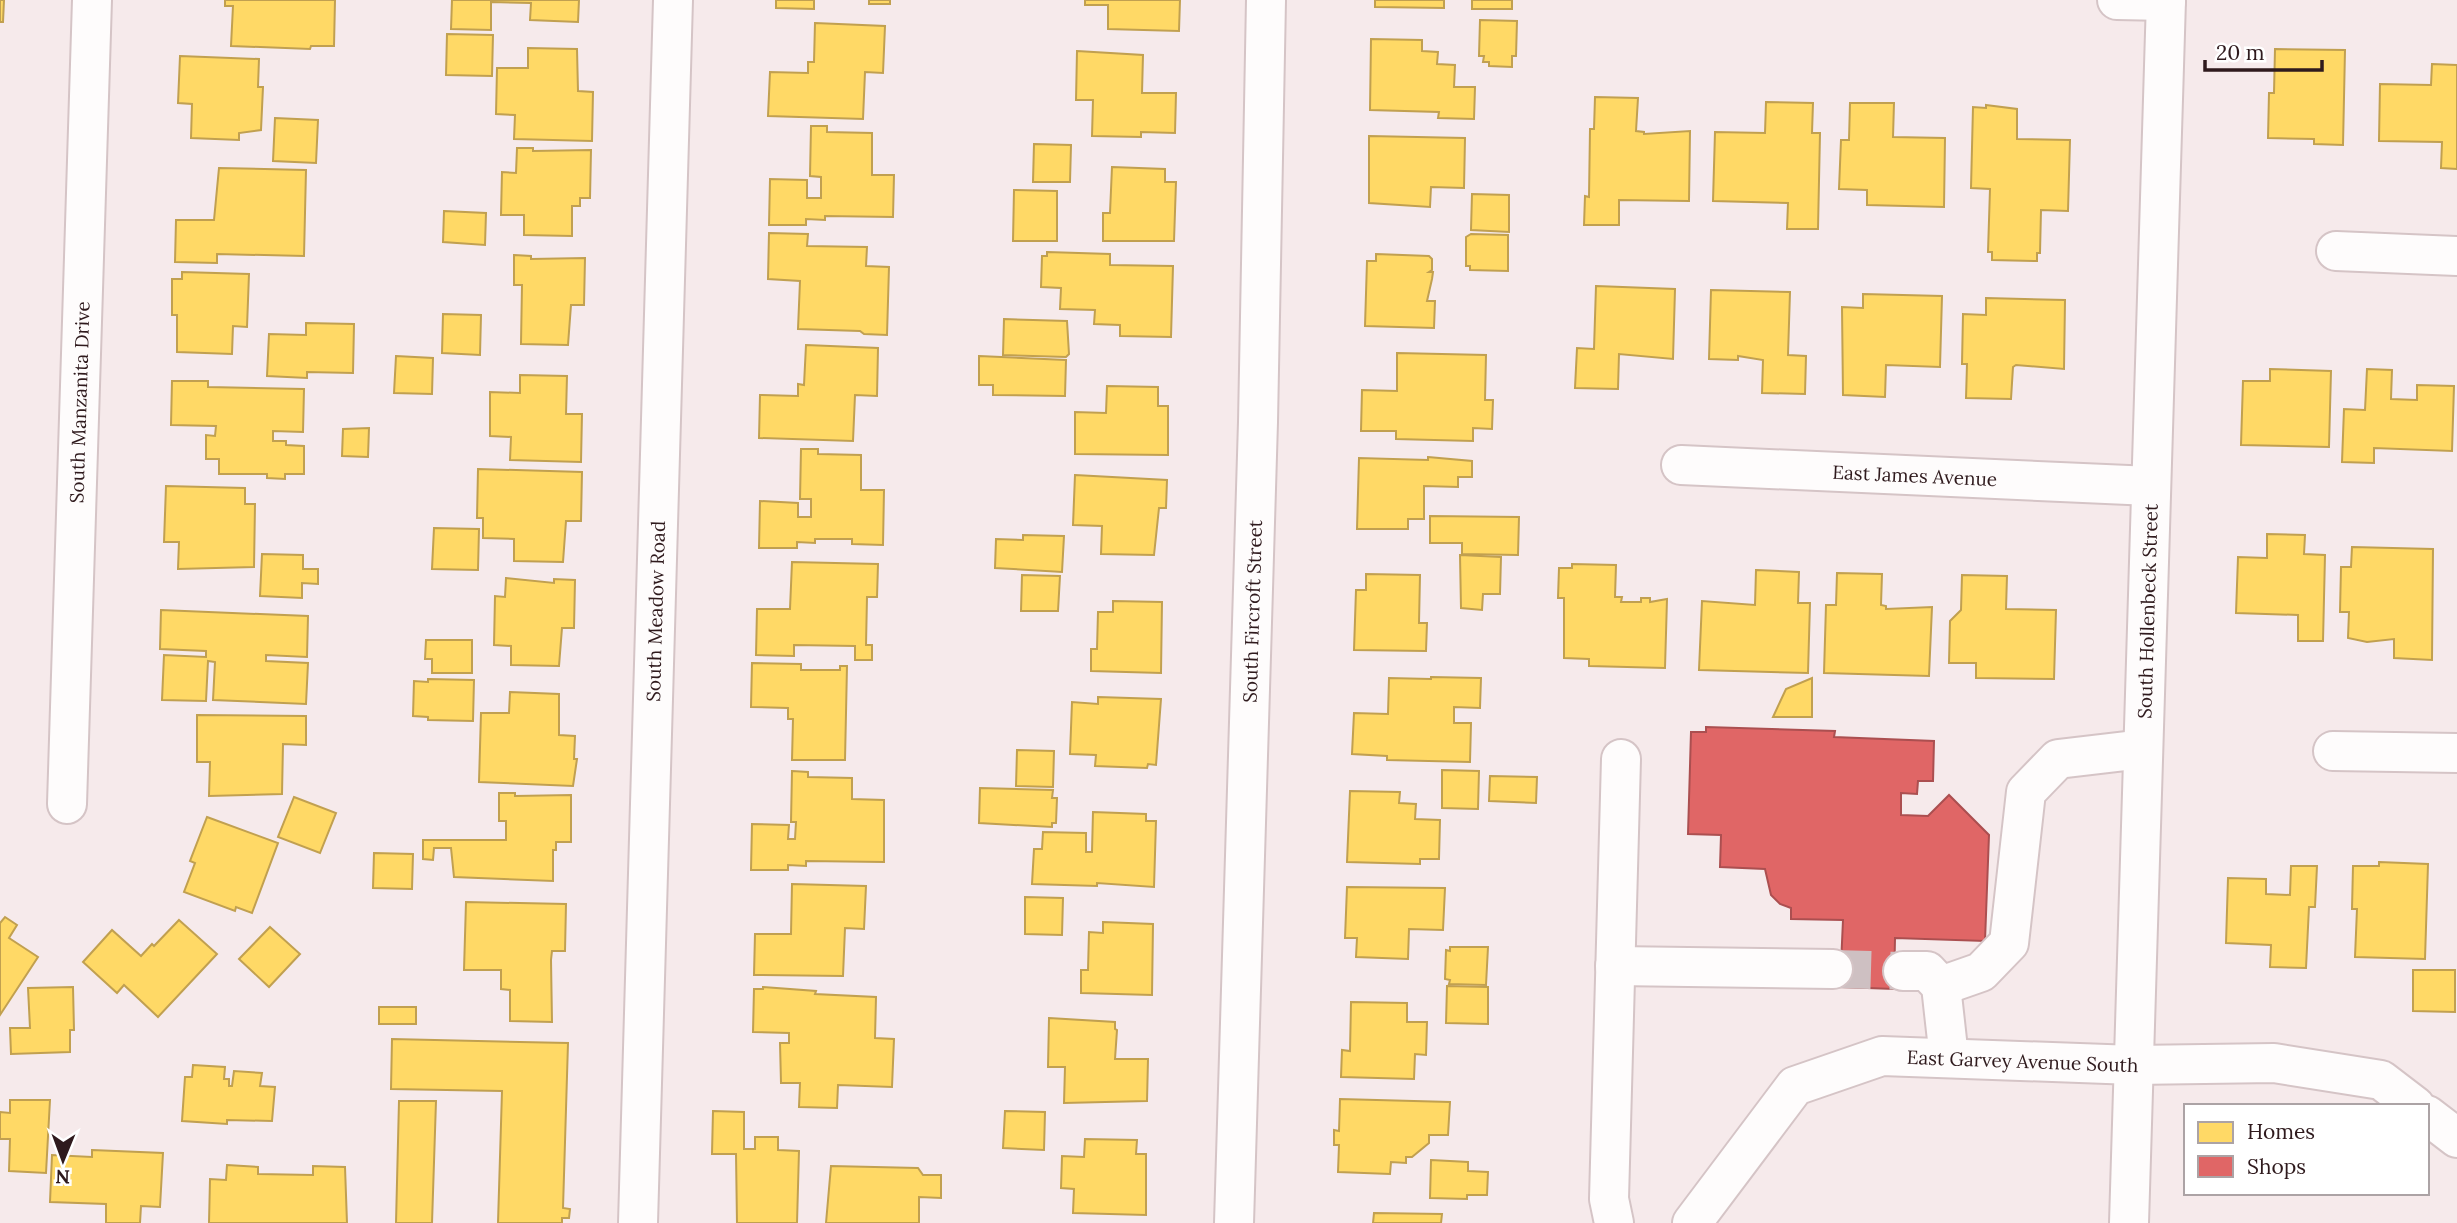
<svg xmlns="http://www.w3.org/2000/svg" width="2457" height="1223" viewBox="0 0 2457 1223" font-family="Lora,serif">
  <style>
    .homes { fill: #ffd966; stroke: #c1a050; stroke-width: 2 }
    .shops { fill: #e06666; stroke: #ab4f50; stroke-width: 2 }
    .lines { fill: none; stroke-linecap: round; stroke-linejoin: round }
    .minor-tunnel { stroke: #cec0c2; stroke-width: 38; stroke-dasharray: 38 19; stroke-linecap: butt }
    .minor-casing { stroke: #d5c4c6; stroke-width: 42 }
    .minor { stroke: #fefcfc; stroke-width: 38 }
    .labels { text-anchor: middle; stroke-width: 7; stroke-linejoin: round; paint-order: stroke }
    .street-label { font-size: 19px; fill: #2f1a1d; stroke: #fff }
  </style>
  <rect width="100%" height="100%" fill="#f6eaeb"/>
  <!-- homes -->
  <g class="homes">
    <path d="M0,0h4l-1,22h-3z"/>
    <path d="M225,0h110l-1,46h-23l-1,3 -79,-3 2,-40h-8z"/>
    <path d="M452,0h127l-1,22 -48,-2 1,-17 -40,-1v28l-40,-1z"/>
    <path d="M776,0h38v9l-38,-1z"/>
    <rect x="869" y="0" width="21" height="4"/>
    <path d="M1085,0h95l-1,31 -71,-2v-24h-23z"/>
    <path d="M1375,0h69v8l-69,-1z"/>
    <rect x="1472" y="0" width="40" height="9"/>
    <path d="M1480,20l37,1 -1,35h-4v11l-23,-1v-4h-6l1,-6h-5z"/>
    <path d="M815,23l70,3 -2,47 -18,-1 -2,47 -95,-3 2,-44 38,1v-11h6z"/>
    <path d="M447,34l46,1 -1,41 -46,-1z"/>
    <path d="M1371,39l51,1v11l16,1 -1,12 18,1 -1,22h21l-1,32 -36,-1 1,-6 -69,-2z"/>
    <path d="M528,48l49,1 1,42 15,1 -1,49 -78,-2 1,-24 -19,-1 1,-46h31z"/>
    <path d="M2275,49l70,1 -2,95 -29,-1v-5l-46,-1 1,-45h5z"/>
    <path d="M1077,51l66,4 -1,38h34l-1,40 -34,-1v5l-49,-1 1,-36h-17z"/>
    <path d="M180,56l79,3 -1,28h5l-2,43 -22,3v7l-48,-2 1,-34 -14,-1z"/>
    <path d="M2432,64l25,1v104l-16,-1 1,-26 -63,-1 1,-57 51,1z"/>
    <path d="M1595,97l43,1 -2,33 8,1v2l46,-3 -1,70 -70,-1v25h-35l1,-29 4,1 1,-68h4z"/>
    <path d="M1766,102l47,1 -1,30h8l-2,96h-31l1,-26 -75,-2 2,-69 50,1z"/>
    <path d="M1850,103h44l-1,34 52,1 -1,69 -77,-2v-15l-28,-1 2,-49h8z"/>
    <path d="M1986,105l31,4v30l53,1 -2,71 -27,-1 -1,43h-3v8l-45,-1v-8h-4l2,-63 -19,-1 2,-81 13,1z"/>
    <path d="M275,118l43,2 -2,43 -43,-2z"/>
    <path d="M811,126h16v6l45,1v42h22l-1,42 -68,-1v4l-19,-1v6h-37l1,-46 37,1v18h14v-21l-11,-1z"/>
    <path d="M1369,136l96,2 -1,50 -33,-1 -1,20 -61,-4z"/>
    <path d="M1034,144l37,1 -1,37h-37z"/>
    <path d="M517,148h16v3l58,-1 -1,48h-10v8h-8v30l-48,-1v-20h-23l1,-43 14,1z"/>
    <path d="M1112,167l53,2v13h11l-2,59h-71v-28h7z"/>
    <path d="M219,168l87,2 -2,86 -87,-2v9l-42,-1 1,-42h38z"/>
    <path d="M1014,190l43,1v50h-44z"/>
    <path d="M1472,194l37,1v37l-38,-2z"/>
    <path d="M444,211l42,2 -1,32 -42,-3z"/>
    <path d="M769,233l39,1 -1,12 60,1 -1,19 23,1 -2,68 -23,-1 -4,-3 -62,-2 2,-48 -32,-2z"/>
    <path d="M1471,234l37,1v36l-38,-1v-4h-4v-29z"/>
    <path d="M1047,252l63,2v11l63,1 -2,71 -51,-1v-11l-26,-1 1,-14 -35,-1 1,-21 -20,-1 1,-31h5z"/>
    <path d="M1376,254l53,2 3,3v11l-3,2h4l-1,7 -5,22h8l-1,27 -69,-2 2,-65h9z"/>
    <path d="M514,255l17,1v3l54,-1 -1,47h-13l-3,40 -47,-1 1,-59h-8z"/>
    <path d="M182,272l67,2 -2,53 -14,-1 -1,28 -55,-2v-37h-5v-36h10z"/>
    <path d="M1596,286l79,3 -2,70 -54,-5 -1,35 -43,-1 2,-40 17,1z"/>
    <path d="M1711,290l79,2 -2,63 18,1 -1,38 -43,-1 1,-33 -25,-4v4l-29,-1z"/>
    <path d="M1863,294l79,2 -2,71 -54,-2 -1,32 -42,-2 -1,-88 21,1z"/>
    <path d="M1986,298l79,2 -1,69 -48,-4 -3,2 -2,32 -45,-1 1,-34h-5l1,-50 23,1z"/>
    <path d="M443,314l38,1 -1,40 -38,-2z"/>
    <path d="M1004,319l63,2 2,33 -3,3 -63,-2z"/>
    <path d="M306,323l48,1 -1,49 -46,-1v6l-40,-2 2,-42 37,1z"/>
    <path d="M806,345l72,3 -1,48 -22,-1 -2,46 -94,-3 1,-43 38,1v-12l6,1z"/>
    <path d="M1397,353l89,2 -1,45h8l-1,29 -19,-1v13l-77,-2v-8h-35l1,-41 35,1z"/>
    <path d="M396,356l37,2 -1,36 -38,-1z"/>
    <path d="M979,356l87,4 -1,36 -72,-1v-10h-14z"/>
    <path d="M2270,369l61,2 -2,76 -88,-2 2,-64h27z"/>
    <path d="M2367,369l25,1 -1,29 26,1v-15l37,1 -2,65 -78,-3v15l-32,-1 2,-53 21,1z"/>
    <path d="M520,375l47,1 -1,38h16l-1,48 -71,-2 1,-23 -21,-1v-44l30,1z"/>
    <path d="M172,381h36v6l96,2 -1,43 -30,-1v10h13v4l18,1v28h-19v5l-18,-1v-4h-48v-15h-13v-24l9,1 1,-10 -45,-1z"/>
    <path d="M1107,386l51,1v19h10v49l-93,-1v-42l31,1z"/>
    <path d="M369,428l-1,29 -26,-1 1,-27z"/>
    <path d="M801,449h17v5l43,1v35h23l-1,55 -31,-1v-5h-37v4l-18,-1v6h-38l1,-47 38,2v14h13v-18h-11z"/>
    <path d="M1428,457l44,4v16h-14v10l-34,-1v33h-16v10h-51l2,-71 69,2z"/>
    <path d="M478,469l104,3 -1,49h-15l-3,41 -49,-1v-22l-31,-1v-20h-6z"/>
    <path d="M1075,475l92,5 -1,28h-7l-5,47 -53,-1 1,-28 -29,-1z"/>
    <path d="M166,486l79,2v16h10l-1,63 -76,2 1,-27h-15z"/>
    <path d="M1430,516l89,1 -1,38 -56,-1v-11h-32z"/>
    <path d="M434,528l45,1 -1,41 -46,-1z"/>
    <path d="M2267,534l38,1 -1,19 21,1 -2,86h-25v-26l-62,-2 2,-56 29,1z"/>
    <path d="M1023,535l41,1 -2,36 -67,-4 1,-29 27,1z"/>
    <path d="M2352,547l81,2 -1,111 -38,-2v-19l-27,3 -19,-4 1,-26h-9l1,-45h10z"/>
    <path d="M262,554l41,1v14h15v15l-16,-1v15l-42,-2z"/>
    <path d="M1460,555l41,2 -1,37h-17l-1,16 -21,-2z"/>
    <path d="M792,562l86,2 -1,33h-10l-1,48h6v15h-17v-14l-61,-1v11l-38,-1 1,-46h33z"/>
    <path d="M1572,564l44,1 -1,32h7l-1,5h20v-4h9v4l17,-3 -2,69 -76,-2v-7l-25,-1v-60h-6l1,-30h13z"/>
    <path d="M1756,570l43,2 -1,31h12l-2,70 -109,-3 3,-69 53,4z"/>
    <path d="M1837,573l45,1 -1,31 5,1v3l46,-2 -3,69 -105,-3 2,-68h10z"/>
    <path d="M1366,574l54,1 -1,48h8l-1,28 -72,-1 2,-60h10z"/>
    <path d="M1022,575l38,1 -2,35h-37z"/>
    <path d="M1962,575l45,1 -1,33 50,1 -2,69 -78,-1v-15h-27l1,-42 11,-11z"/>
    <path d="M506,578l48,5v-4l21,1 -1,48h-12l-3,38 -48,-1v-19l-17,-1 1,-49 10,1z"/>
    <path d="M1113,601l49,1 -1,71 -70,-2v-22h6l1,-37h15z"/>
    <path d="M161,610l147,6 -1,41 -41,-2v6l42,2 -2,41 -93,-4 2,-38 -7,-1 -2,40 -44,-1 2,-45 42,2v-6l-46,-2z"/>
    <path d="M426,640h46v33h-40v-14h-7z"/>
    <path d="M752,663l49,1v6h39v-4h7l-2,94h-53l1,-41h-5v-11l-37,-1z"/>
    <path d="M1431,677l50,1 -1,30 -26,-1v16h17l-1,39 -83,-2v-4l-35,-2 2,-41 34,1 1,-36 42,1z"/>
    <path d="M1812,678v39h-39l13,-28z"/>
    <path d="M428,679l46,1 -1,41 -45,-1v-3l-15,-1 1,-35 14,1z"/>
    <path d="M510,692l49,2v41l16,1 -1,23h3l-4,27 -94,-4 2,-69h28z"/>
    <path d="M1098,697l63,2 -5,66 -8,-1 -1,4 -52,-2 1,-11 -26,-1 2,-52 26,2z"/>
    <path d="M197,715l109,1v29l-23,-1 -1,50 -73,2 1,-34h-13z"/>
    <path d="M1017,750l37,1 -1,36 -37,-1z"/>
    <path d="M1442,770l37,1 -1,38 -36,-1z"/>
    <path d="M792,771l16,1v5l44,1v21l32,1v62l-78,-1v5l-18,-1v5h-37l1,-46 37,1 -1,14h7l1,-17h-5z"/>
    <path d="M1490,776l47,1 -1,26 -47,-2z"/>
    <path d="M980,788l73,2 -1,8h5l-1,25h-4v4l-73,-4z"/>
    <path d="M1350,791l50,1 -1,11 17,1 -1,15 25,1 -1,39h-19v5l-73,-2z"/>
    <path d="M499,793h16v3l56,-1v47h-15v8h-3v31l-99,-4 -3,-29h-17l-1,12 -10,-1v-19h83v-19h-7z"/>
    <path d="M294,797l42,16 -16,40 -42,-16z"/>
    <path d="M1093,812l53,2v7h10l-2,66 -57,-4v3l-65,-2 2,-35h8l1,-17 43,1v19h6z"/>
    <path d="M207,817l71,26 -26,70 -16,-6 -1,4 -51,-19 11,-29 -5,-2z"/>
    <path d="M374,853l39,1 -1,35 -39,-1z"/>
    <path d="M2379,862l49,2 -3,95 -70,-2 2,-48h-5l1,-43h26z"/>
    <path d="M2291,866h26l-2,41h-6l-3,61 -36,-1 1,-22 -45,-2 2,-65 38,1v15l24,1z"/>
    <path d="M792,884l74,2 -2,43 -19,-1 -2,48 -89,-1 1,-41h36z"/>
    <path d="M1347,887l98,1 -2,42 -34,-1 -1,30 -52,-2 1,-19h-12z"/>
    <path d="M1025,897l38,1 -1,37 -37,-1z"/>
    <path d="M466,902l100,2 -1,47h-13l-1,9 1,62 -42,-1v-31l-9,-1v-19h-37z"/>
    <path d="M5,917l12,8 -8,13 29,19 -38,58v-92z"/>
    <path d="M179,920l38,34 -59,63 -34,-32 -7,8 -34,-31 29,-32 29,26 11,-12 2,2z"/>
    <path d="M1103,922l50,2 -1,71 -71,-2v-23h7l1,-38 14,1z"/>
    <path d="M270,927l30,27 -31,33 -30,-28z"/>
    <path d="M1450,947h38l-2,38 -37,-1 1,-4 -5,-1 1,-29 4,1z"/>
    <path d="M2413,970h42v42l-42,-1z"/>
    <path d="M1447,986l41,1v37l-42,-1z"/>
    <path d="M73,987l1,43h-4v22l-59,2 -1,-26h20l-2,-40z"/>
    <path d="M763,987l53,4 -1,3 61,3 -1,41 19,1 -2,48 -54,-2 -1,23 -38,-1 1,-24h-19l-1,-40h9v-10l-36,-1 1,-43h9z"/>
    <path d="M1351,1002l56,1v19h20l-1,33 -11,-1 -1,25 -73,-2 1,-27 8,1z"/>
    <rect x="379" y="1007" width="37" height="17"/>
    <path d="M1049,1018l66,4v7l2,1 -2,29h33l-1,42 -83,2 1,-36h-17z"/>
    <path d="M392,1039l176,4 -5,165 7,1 -1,9h-7v5h-64l4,-132 -111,-2z"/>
    <path d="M193,1065l32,2 -1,12h5v7h3l2,-15 28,2 -2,13 15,1 -3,34 -45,-1v4l-45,-3 3,-44h7z"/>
    <path d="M1340,1099l110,3 -2,33h-19v8l-17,14h-6v6l-15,-1 -1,12 -52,-2 1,-27h-5v-15l5,1z"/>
    <path d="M10,1100h40l-4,73 -37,-2 1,-32h-10v-27l10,1z"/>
    <path d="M399,1101h37l-4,122h-36z"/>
    <path d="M713,1111l31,1v37h11v-12h23v13l21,1 -2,72h-60l-1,-69h-24z"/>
    <path d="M1005,1111l40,1 -1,38 -41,-2z"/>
    <path d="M1085,1139l52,1 -1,14h10v61l-73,-2 1,-24 -13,-1 1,-32 22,1z"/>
    <path d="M92,1150l71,3 -3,54 -19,-1 -1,17h-34v-19l-56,-2 2,-47 40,2z"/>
    <path d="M1431,1160l37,2v9l20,1 -1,23h-20v4l-37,-1z"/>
    <path d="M227,1165l31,2v7l55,1v-9l32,1 2,56h-138l1,-44 16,1z"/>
    <path d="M831,1166l87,2 5,7h18v23l-22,-1v26h-93z"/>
    <path d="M1374,1213l68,1 -1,9h-68z"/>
  </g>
  <!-- shops -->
  <path class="shops" d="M1706,727l129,4 -1,6 100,4 -1,40h-15l-1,13 -16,-1v22l27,1 21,-21 40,40 -4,106 -90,-3 -1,51 -54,-2 3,-67 -52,-1v-11l-11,-4 -9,-9 -6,-26 -45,-2 1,-32 -33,-1 3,-102h15z"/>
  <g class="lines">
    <!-- minor-tunnel -->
    <path class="minor-tunnel" d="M1833,969l70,2"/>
    <defs>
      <g id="minor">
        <path d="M2117,0l49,1"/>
        <path d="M2336,251l121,5"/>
        <path id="s1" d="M1681,465l470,21"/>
        <path d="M2333,751l124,2"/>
        <path id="s2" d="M67,804l25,-804"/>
        <path d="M1615,966l218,3"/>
        <path d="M1903,971h24l14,15 8,72"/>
        <path d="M1941,986l40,-14 28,-29 17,-151 32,-33 85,-10"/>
        <path d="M2427,1115l30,23"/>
        <path id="s3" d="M638,1223l35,-1223"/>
        <path id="s4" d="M1234,1223l24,-801 8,-422"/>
        <path d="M1614,1223l-5,-24 12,-440"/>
        <path id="s5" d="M1692,1223l103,-137 87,-30 252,9 140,-2 107,17 34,26"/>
        <path id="s6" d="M2129,1223l37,-1223"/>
      </g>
    </defs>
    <!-- minor casing -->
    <use href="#minor" class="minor-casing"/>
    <!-- minor -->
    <use href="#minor" class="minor"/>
  </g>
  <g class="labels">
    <!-- street labels -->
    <g class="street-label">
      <text dy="7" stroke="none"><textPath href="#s2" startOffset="402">South Manzanita Drive</textPath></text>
      <text dy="7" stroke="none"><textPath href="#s1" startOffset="234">East James Avenue</textPath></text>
      <text dy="7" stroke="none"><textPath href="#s6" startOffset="612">South Hollenbeck Street</textPath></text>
      <text dy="7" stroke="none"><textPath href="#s3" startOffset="612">South Meadow Road</textPath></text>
      <text dy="7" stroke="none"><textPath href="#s4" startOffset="612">South Fircroft Street</textPath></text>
      <text dy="7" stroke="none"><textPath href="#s5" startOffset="404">East Garvey Avenue South</textPath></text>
    </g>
  </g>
  <!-- legend -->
  <rect x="2184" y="1104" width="245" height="91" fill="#ffffff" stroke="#aca3a5" stroke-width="2"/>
  <rect x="2198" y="1122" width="35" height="21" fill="#ffd966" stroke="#aca3a5" stroke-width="2"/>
  <text x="2247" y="1139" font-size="21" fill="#2f1a1d">Homes</text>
  <rect x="2198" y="1156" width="35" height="21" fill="#e06666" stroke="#aca3a5" stroke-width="2"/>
  <text x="2247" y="1174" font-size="21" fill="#2f1a1d">Shops</text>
  <!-- north arrow -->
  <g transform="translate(63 1160) rotate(181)" stroke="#ffffff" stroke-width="5" paint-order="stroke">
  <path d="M0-5L12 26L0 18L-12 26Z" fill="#2f1a1d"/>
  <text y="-10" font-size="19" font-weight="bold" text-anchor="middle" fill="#2f1a1d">N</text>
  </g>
  <!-- scale -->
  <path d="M2205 60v10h117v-10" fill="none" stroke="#2f1a1d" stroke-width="3.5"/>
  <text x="2216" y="60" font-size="21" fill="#2f1a1d" stroke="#ffffff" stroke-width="5" paint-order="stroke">20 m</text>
</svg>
